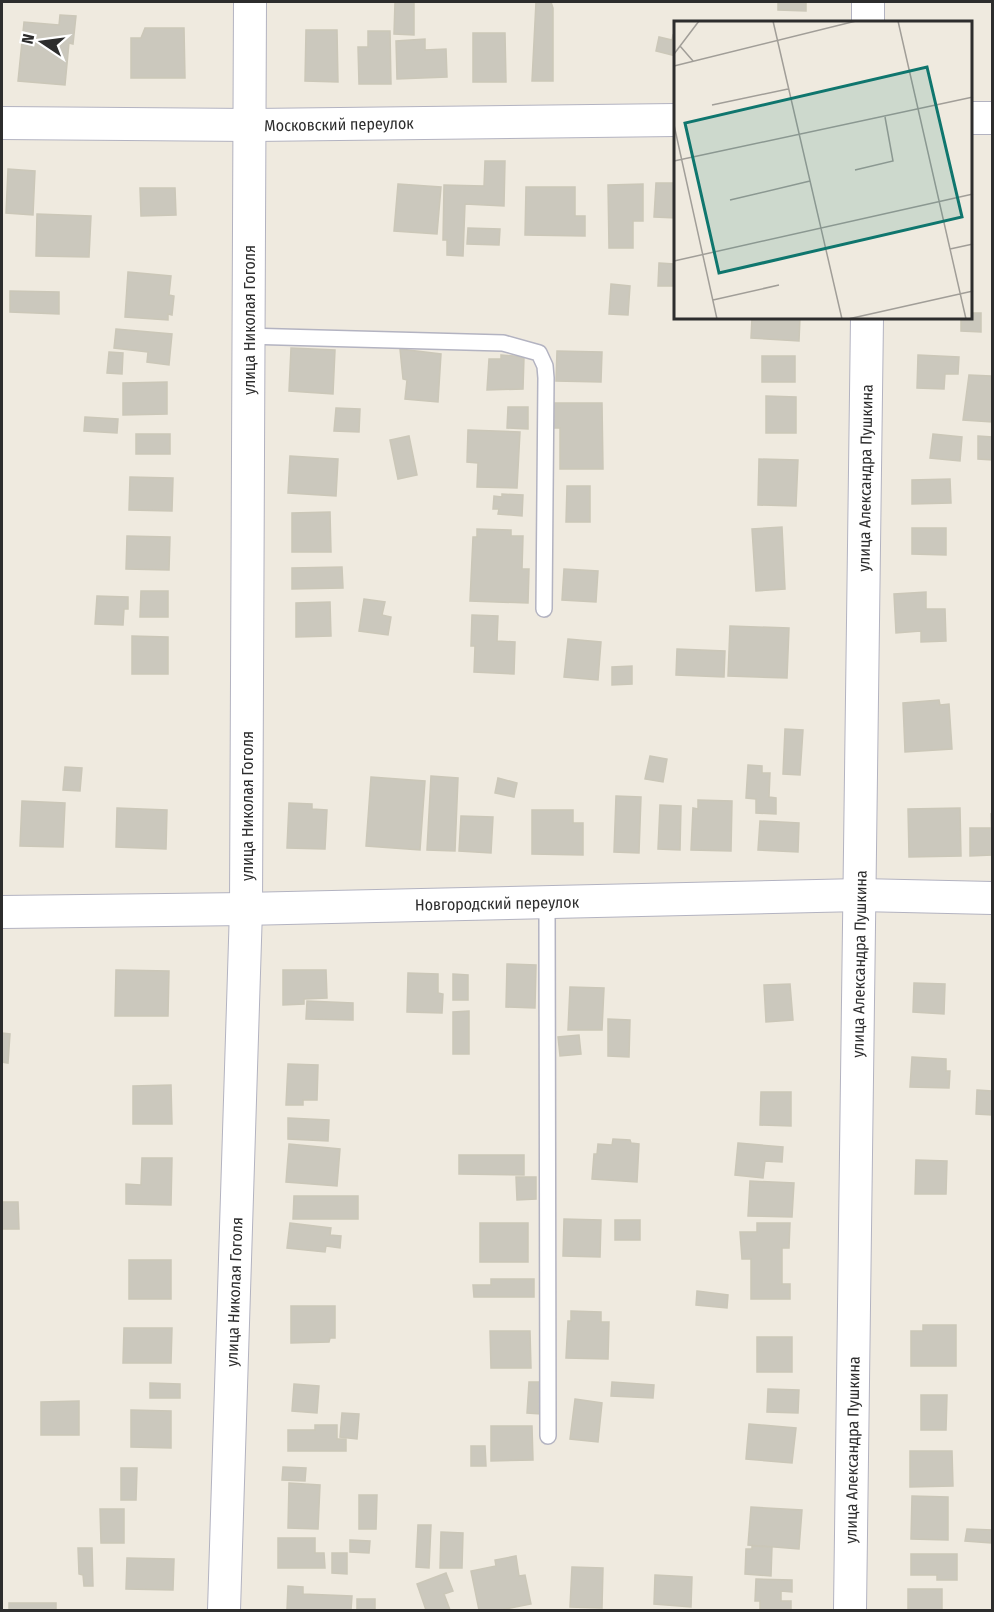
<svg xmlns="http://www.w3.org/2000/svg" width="994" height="1612" viewBox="0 0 994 1612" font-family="'Fira Sans Condensed',sans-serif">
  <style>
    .building { fill: #cbc8bd; stroke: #cbc7b8; stroke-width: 1.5 }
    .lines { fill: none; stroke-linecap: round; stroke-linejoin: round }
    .service-casing { stroke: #b3b3c1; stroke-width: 18 }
    .minor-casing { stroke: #b3b3c1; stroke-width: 34 }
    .service { stroke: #fff; stroke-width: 15 }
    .minor { stroke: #fff; stroke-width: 32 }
    .labels { text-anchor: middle; stroke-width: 5; stroke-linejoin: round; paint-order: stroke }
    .street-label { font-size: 16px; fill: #2d2d2d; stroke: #fff }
    .inset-road { fill: none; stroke: #a19e98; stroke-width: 1.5 }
    .view { fill: #0f766e; fill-opacity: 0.15; stroke: #0f766e; stroke-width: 3 }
    .inset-edge { fill: none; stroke: #2d2d2d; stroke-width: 3 }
  </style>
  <rect width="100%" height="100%" fill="#efeadf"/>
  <!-- building -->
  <g class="building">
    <path d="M395,2h19v33l-20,-1z"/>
    <path d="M536,2h15l2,6v73h-21z"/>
    <path d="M778,2h28v9l-28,-1z"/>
    <path d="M60,15l16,1 -3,28 -4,-1 -4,42 -47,-4 6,-59 35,3z"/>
    <path d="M145,28h39l1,50h-54v-40h10z"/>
    <path d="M306,30h31l1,52 -33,-1z"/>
    <path d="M368,31h22l1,53h-32l-1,-37h10z"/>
    <path d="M473,33h32l1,49h-33z"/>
    <path d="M673,35l3,1v20l-20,-5 3,-14 13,3z"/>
    <path d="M425,39v11l21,-1 1,28 -50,2 -1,-38z"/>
    <path d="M485,161h20l-1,45 -39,-2 -2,52 -16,-1v-15h-4l1,-55 40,1z"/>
    <path d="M8,169l27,2 -2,44 -27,-2z"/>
    <path d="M656,183h20v35l-22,-1z"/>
    <path d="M398,184l43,3 -4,47 -43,-3z"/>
    <path d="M643,184v37h-10v27h-24l-1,-63z"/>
    <path d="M526,187h49v29h10v20l-60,-1z"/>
    <path d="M140,188h35l1,27 -35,1z"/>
    <path d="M37,214l54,2 -2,41 -53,-1z"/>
    <path d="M468,228l32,1 -1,16 -32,-1z"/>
    <path d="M659,263l15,1 -1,22h-15z"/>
    <path d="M128,272l43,4 -2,19 5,1 -2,19 -4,-1v6l-43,-3z"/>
    <path d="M611,284l19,2 -2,29 -19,-1z"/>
    <path d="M10,291l49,1v22l-49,-2z"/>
    <path d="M972,313h9v19l-20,-1v-13h11z"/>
    <path d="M752,318h48l-1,23 -48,-3z"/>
    <path d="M116,329l56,5 -3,31 -22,-3 1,-10 -34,-4z"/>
    <path d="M291,348l44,2 -2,44 -44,-3z"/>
    <path d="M400,349l41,5 -3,48 -33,-3 2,-19 -4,-1z"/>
    <path d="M557,351l45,1 -1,30 -45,-1z"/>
    <path d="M109,352l14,1 -1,21 -15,-1z"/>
    <path d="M501,355l23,2 -1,32 -36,1 2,-31h12z"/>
    <path d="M918,355l41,2 -1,17h-13l-1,15 -27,-1z"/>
    <rect x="762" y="356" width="33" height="26"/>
    <path d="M969,375l22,1 1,46 -29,-2z"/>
    <path d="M167,382v32l-44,1v-32z"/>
    <path d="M766,396l30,1v36h-30z"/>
    <path d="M552,403h50l1,66h-43v-41h-8z"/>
    <path d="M508,407h20v22l-21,-1z"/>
    <path d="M336,408l24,1 -1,23 -25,-1z"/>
    <path d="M85,417l33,2 -1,14 -33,-2z"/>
    <path d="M468,430l52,2 -3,56 -40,-1 1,-24 -11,-1z"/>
    <rect x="136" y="434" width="34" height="20"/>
    <path d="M933,434l29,3 -2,24 -30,-3z"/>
    <path d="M409,436l8,39 -19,4 -8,-39z"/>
    <path d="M978,436l14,1v23l-14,-1z"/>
    <path d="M290,456l48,3 -2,37 -48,-3z"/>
    <path d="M759,459l39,1 -2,46 -38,-1z"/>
    <path d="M130,477l43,1 -1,33 -43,-1z"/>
    <path d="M950,479l1,24 -39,1v-24z"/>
    <path d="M567,486h23v36h-24z"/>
    <path d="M502,494l21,1 -1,21 -24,-2 1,-5h-6l1,-13 8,1z"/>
    <path d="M330,512l1,40h-39v-39z"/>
    <path d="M782,527l3,62 -29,2 -4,-62z"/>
    <path d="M912,528h34v27l-34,-1z"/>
    <path d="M477,529l34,1v6h12l-1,33h7l-1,34 -58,-2 3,-64h4z"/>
    <path d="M127,536l43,1 -1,33 -43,-1z"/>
    <path d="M342,567l1,21 -51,1v-21z"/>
    <path d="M564,569l34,2 -2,31 -34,-2z"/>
    <path d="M141,591h27v26h-28z"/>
    <path d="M926,592v17h19l1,32 -25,1v-11l-25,2 -2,-39z"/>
    <path d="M97,596l31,1v12h-4l-1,16 -28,-1z"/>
    <path d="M364,599l21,3 -3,13 9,2 -3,18 -29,-4z"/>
    <path d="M330,602l1,34 -35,1v-34z"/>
    <path d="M472,615l26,1 -1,25 18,1 -1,32 -40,-2 1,-26h-4z"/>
    <path d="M730,626l59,2 -2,50 -59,-2z"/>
    <path d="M132,636l36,1v37h-36z"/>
    <path d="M568,639l33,3 -3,38 -34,-3z"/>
    <path d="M677,649l48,2 -1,26 -48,-2z"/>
    <path d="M632,666v18l-20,1v-18z"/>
    <path d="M939,700l1,5 9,-1 3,45 -47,3 -2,-49z"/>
    <path d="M785,729l18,1 -3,45 -17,-1z"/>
    <path d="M650,756l17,3 -4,23 -18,-3z"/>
    <path d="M748,765l14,1v7h8l-1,24 7,1v16l-20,-1v-14l-10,-1z"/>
    <path d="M65,767l17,1 -2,23 -17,-1z"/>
    <path d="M431,776l27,2 -3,73 -28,-1z"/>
    <path d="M371,777l54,4 -5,69 -54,-4z"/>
    <path d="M498,778l19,5 -3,14 -19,-4z"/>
    <path d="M616,796l25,1 -2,56 -25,-1z"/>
    <path d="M698,800l34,1 -1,50 -40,-1 2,-42 5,1z"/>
    <path d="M22,801l43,2 -2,44 -43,-1z"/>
    <path d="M289,803l23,1v5l15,1 -2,39 -38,-1z"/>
    <path d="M660,805l21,1 -1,44 -22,-1z"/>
    <path d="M117,808l50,2 -1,39 -50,-2z"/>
    <path d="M960,808l1,48 -52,1 -1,-48z"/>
    <path d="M532,810h41v13h10v32l-51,-1z"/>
    <path d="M991,813l1,42 -22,1v-28h22z"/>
    <path d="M461,816l32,1 -2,36 -32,-2z"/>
    <path d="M760,821l39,2 -1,29 -40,-2z"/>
    <path d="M507,964l29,1 -1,43 -29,-1z"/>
    <path d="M116,970l53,1 -1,45h-53z"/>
    <path d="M283,970h43l1,28 -23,1v5l-21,1z"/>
    <path d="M408,973l30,1v19l5,1 -1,19 -35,-1z"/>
    <path d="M453,974l15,1v25h-15z"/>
    <path d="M914,983l31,1 -1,30 -31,-2z"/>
    <path d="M790,984l3,36 -27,2 -2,-37z"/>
    <path d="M570,987l34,1 -2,42h-34z"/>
    <path d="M307,1001l46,2v17l-47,-1z"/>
    <path d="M469,1011v43h-16v-42z"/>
    <path d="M608,1019l22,1 -1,37 -21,-1z"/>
    <path d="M2,1033l8,1 -2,29 -6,-1z"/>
    <path d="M579,1035l2,19 -21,2 -2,-19z"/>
    <path d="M912,1057l34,2v12h4l-1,17 -39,-1z"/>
    <path d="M288,1064l30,1 -1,35h-14v5h-17z"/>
    <path d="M171,1085l1,39h-39v-38z"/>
    <path d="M977,1090l15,1v24l-16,-1z"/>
    <path d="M761,1092h30v34l-31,-1z"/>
    <path d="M288,1118l41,2 -1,21 -40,-2z"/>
    <path d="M613,1139l17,1 1,3 8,1 -2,38 -45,-3 2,-25h3l1,-10 14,1z"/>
    <path d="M738,1143l45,4 -1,15 -17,-1 -2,17 -28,-3z"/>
    <path d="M289,1144l51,5 -3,37 -51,-4z"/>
    <path d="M459,1155h65v20l-65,-1z"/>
    <path d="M142,1158h30l-1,47 -45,-1v-20l15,1z"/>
    <path d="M916,1160l31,1 -1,33h-31z"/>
    <path d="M516,1177h20v22l-19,1z"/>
    <path d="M750,1181l44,2 -2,34 -44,-1z"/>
    <path d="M294,1196h64v23h-65z"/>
    <path d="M2,1202h16l1,27h-17z"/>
    <path d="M564,1219l37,1 -1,37 -37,-1z"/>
    <rect x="615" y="1220" width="25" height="20"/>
    <path d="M290,1223l41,5 -1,7 11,1 -1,12 -14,-2 -1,6 -38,-4z"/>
    <rect x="480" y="1223" width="48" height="39"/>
    <path d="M757,1223h33l-1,25h-7v36h8v15h-39v-40h-9l-2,-27h17z"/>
    <rect x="129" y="1260" width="42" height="39"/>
    <path d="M491,1279h43v18h-60l-1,-12h18z"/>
    <path d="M697,1291l31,4 -1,13 -31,-3z"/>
    <path d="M291,1306h44v32h-5l-1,4 -38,1z"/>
    <path d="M571,1311l30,1v10h8l-1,37 -42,-1 2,-37h3z"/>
    <path d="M923,1325h33v41h-45v-35h12z"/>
    <path d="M124,1328h48l-1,35h-48z"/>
    <path d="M490,1331h40l1,37h-40z"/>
    <rect x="757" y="1337" width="35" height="35"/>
    <path d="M529,1382h14l-2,32 -14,-1z"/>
    <path d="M612,1382l42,3 -1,13 -42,-2z"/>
    <path d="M150,1383l30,1v14h-30z"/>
    <path d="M294,1384l25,2 -2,27 -25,-2z"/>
    <path d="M768,1389l31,1 -1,23 -31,-1z"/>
    <path d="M921,1395h26l-1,35h-25z"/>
    <path d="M575,1399l27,4 -4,39 -28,-3z"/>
    <path d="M79,1401v34h-38v-33z"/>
    <path d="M131,1410l40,1v37l-40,-1z"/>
    <path d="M342,1413l17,1 -2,25 -17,-2z"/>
    <path d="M749,1424l47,4 -4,35 -46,-4z"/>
    <path d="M315,1425h22v14h9v12h-58v-21h27z"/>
    <path d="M491,1426h41l1,34 -42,1z"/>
    <path d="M471,1446h14l1,20h-15z"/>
    <path d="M910,1451h42l1,35 -43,1z"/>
    <path d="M283,1467l23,1 -1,13 -23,-1z"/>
    <path d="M121,1468h16l-1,32h-15z"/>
    <path d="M289,1483l31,2 -2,44 -30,-1z"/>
    <path d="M359,1495h18l-1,34h-17z"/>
    <path d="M912,1496l36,1v43l-37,-1z"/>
    <path d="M751,1507l51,3 -3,39 -51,-4z"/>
    <path d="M100,1509h24v34h-23z"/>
    <path d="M418,1525h13l-2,43 -13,-1z"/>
    <path d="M967,1529l25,1 -1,13 -26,-2z"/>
    <path d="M441,1532l22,1 -1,35h-22z"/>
    <path d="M278,1538h37v15h9l1,15h-47z"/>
    <path d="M350,1540l20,1 -1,12 -19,-1z"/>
    <path d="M752,1546l20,1 -1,29 -26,-2 1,-25h6z"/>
    <path d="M78,1548h14l1,38h-9l-1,-11 -4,-1z"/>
    <path d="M332,1553h15v21l-15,-1z"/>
    <path d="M911,1554h46v26h-20v-5h-26z"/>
    <path d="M516,1556l3,20 6,-1 6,29 -31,6h-21l-8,-39 25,-5 -1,-6z"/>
    <path d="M127,1558l47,1 -1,31 -47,-1z"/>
    <path d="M572,1567l31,1 -1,40 -32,-1z"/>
    <path d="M446,1573l7,18 -9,3 6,16h-24l-9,-26z"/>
    <path d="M655,1575l37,2 -1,30 -37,-3z"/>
    <path d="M756,1579l36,1v12l-11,-1v10h10v9h-31v-9h-5z"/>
    <path d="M288,1586l15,1v7l49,2 -1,14h-64z"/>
    <rect x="908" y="1589" width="34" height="21"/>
    <rect x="357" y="1599" width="18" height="11"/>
    <rect x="9" y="1603" width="47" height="7"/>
  </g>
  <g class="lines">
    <defs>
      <g id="service">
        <path d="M249,336l254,7 36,10 6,13 1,12 -2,231"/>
        <path d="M547,902l1,534"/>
      </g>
      <g id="minor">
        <path d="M868,2v20"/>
        <path d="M972,118h20"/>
        <path d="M2,123l248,2 426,-5"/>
        <path d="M2,912l244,-3 614,-14 132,3"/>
        <path d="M224,1610l22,-701 4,-907"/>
        <path d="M850,1610l17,-1292"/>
      </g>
    </defs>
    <!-- service casing -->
    <use href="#service" class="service-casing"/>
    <!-- minor casing -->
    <use href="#minor" class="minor-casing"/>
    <!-- service -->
    <use href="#service" class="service"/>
    <!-- minor -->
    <use href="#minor" class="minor"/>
  </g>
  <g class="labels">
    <!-- street labels -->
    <g class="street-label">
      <text transform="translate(339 124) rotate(-1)" y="6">Московский переулок</text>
      <text transform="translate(249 320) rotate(-90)" y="6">улица Николая Гоголя</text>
      <text transform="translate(865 478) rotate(-89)" y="6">улица Александра Пушкина</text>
      <text transform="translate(247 806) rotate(-90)" y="6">улица Николая Гоголя</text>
      <text transform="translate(497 903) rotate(-1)" y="6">Новгородский переулок</text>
      <text transform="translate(859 964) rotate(-89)" y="6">улица Александра Пушкина</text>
      <text transform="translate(234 1292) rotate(-88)" y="6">улица Николая Гоголя</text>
      <text transform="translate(852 1450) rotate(-89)" y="6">улица Александра Пушкина</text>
    </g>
  </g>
  <!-- overview -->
  <g transform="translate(674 21)">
    <rect width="298" height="298" fill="#efeadf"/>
    <path class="inset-road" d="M99,0l69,298M224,0l68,298M6,25l13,15M0,33l25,-33M0,45l182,-45M38,84l76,-16M0,104l43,194M0,140l299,-64M181,149l38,-9 -8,-44M56,179l80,-19M276,228l23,-5M0,240l299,-67M39,279l66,-15M174,298l125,-28"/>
    <path class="view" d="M253,46l35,150 -243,56 -34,-150z"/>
    <rect width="298" height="298" class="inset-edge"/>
  </g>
  <!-- border -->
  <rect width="994" height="1612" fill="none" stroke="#2d2d2d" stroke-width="6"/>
  <!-- north arrow -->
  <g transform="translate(42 42) rotate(283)" stroke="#ffffff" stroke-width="4.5" paint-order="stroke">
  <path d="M0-4.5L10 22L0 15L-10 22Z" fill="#2d2d2d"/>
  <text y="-9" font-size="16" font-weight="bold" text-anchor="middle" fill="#2d2d2d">N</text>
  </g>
</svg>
